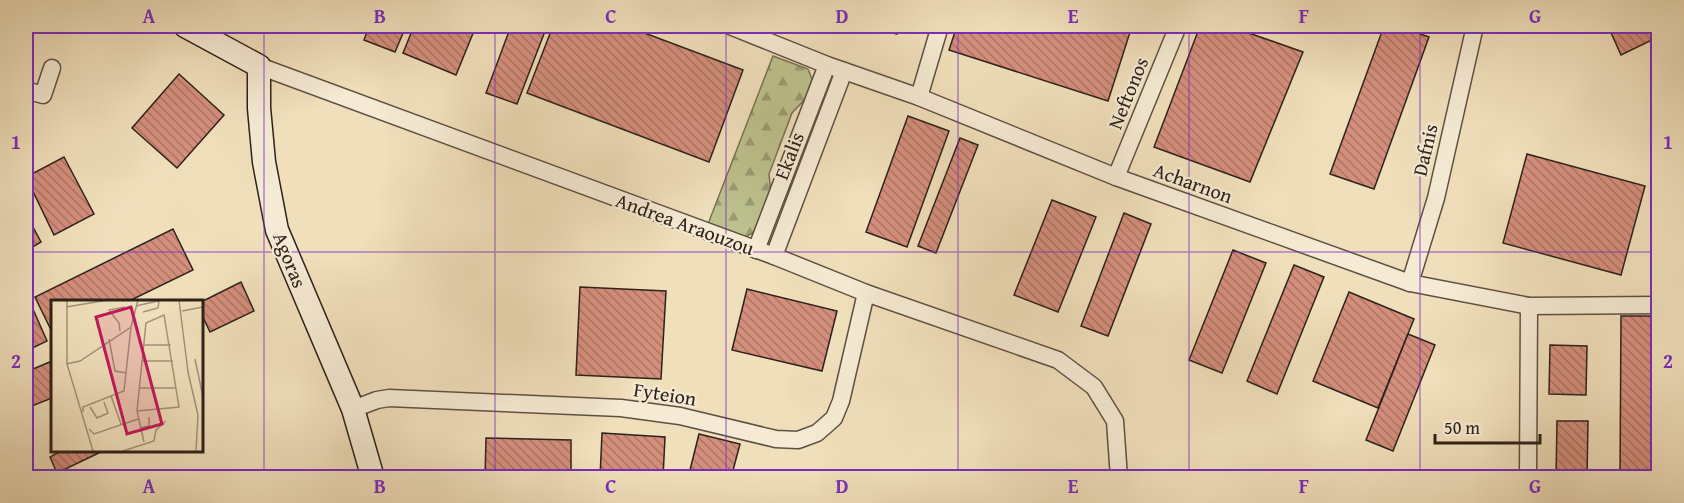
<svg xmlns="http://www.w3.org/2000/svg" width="1684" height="503" viewBox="0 0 1684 503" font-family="'Gentium Book Plus',serif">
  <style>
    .forest { fill: url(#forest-firs); stroke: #767254; stroke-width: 1.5 }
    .building { fill: url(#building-back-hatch); stroke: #2e221b; stroke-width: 1.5 }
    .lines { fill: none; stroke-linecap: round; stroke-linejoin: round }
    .minor-casing { stroke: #5e5143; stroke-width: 19 }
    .secondary-casing { stroke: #2e221b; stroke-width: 25 }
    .minor { stroke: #f5ead3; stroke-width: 16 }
    .secondary { stroke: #f5ead3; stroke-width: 22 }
    .grid { fill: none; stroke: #7b2cbf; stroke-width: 1.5; stroke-opacity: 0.55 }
    .labels { text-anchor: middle; stroke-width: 4.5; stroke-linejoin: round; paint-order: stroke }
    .street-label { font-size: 20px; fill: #2e221b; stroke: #f5ead3 }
    .inset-road { fill: none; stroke: #a2937b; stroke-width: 1.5 }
    .view { fill: #c2185b; fill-opacity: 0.15; stroke: #c2185b; stroke-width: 3 }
    .inset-edge { fill: none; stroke: #2e221b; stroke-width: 3 }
    .neatline { fill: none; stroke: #7b2cbf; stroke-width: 2 }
    .grid-label { font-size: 20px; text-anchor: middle; font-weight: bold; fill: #7b2cbf }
  </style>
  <defs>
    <pattern id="forest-firs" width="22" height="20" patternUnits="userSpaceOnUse" patternTransform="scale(1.5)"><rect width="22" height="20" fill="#bdc18d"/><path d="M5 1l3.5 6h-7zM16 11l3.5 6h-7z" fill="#9a9c72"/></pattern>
    <pattern id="building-back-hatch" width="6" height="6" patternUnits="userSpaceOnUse" patternTransform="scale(1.5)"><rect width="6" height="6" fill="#d48e7c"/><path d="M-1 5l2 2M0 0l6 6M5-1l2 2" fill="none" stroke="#ac7465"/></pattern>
  </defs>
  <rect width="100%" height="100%" fill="#f0dfbb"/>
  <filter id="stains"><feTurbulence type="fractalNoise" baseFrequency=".00333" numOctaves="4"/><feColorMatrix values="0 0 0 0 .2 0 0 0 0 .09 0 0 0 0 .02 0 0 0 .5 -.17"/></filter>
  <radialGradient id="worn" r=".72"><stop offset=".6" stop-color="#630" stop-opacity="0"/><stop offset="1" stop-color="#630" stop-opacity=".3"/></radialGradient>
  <!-- forest -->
  <path class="forest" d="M773,56l35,13 5,13 -1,10 -20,21 -23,61 2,20 -13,36 -14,8 -36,-14z"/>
  <!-- building -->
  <g class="building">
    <path d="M323,26h18l-3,5z"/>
    <path d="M369,26h37l-11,26 -31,-12z"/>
    <path d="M414,26h62l-20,49 -53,-22z"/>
    <path d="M511,26h36l-30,78 -31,-11z"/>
    <path d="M553,26h73l117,44 -34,92 -182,-69z"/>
    <path d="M867,26h32l-2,8z"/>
    <path d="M957,26h175l-24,75 -159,-51z"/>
    <path d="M1200,26h29l74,26 -53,130 -96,-35z"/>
    <path d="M1384,26h14l31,11 -55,152 -44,-15z"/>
    <path d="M1608,26h50v11l-37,18z"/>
    <path d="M179,74l45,41 -47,53 -45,-40z"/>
    <path d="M908,116l41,15 -42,116 -41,-15z"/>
    <path d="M960,138l18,7 -42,108 -18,-7z"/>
    <path d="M1527,154l118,32 -24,89 -118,-32z"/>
    <path d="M64,157l30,57 -40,21 -28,-58z"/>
    <path d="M1052,200l44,17 -38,95 -44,-17z"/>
    <path d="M1124,213l27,11 -43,112 -27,-10z"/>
    <path d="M26,214l15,28 -15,9z"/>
    <path d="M173,229l20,41 -66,32h-75v30l-17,-35z"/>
    <path d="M1233,250l33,13 -44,110 -33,-13z"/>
    <path d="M1294,265l30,12 -47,117 -30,-13z"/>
    <path d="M241,282l13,29 -44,21 -9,-19v-11z"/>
    <path d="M580,287l86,4 -5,88 -85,-4z"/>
    <path d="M747,289l90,22 -15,60 -90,-21z"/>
    <path d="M1349,292l65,27 -36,89 -65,-27z"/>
    <path d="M28,298l19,43 -21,10v-51z"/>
    <path d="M1621,316h37v162h-38z"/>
    <path d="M1408,334l27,11 -42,106 -27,-11z"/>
    <path d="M1550,345l37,1 -1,49 -37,-1z"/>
    <path d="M52,361v37l-25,10 -1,-36z"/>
    <path d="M1557,421h31l-1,57h-31z"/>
    <path d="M602,433l63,4 -2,41h-63z"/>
    <path d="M699,434l41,10 -9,34h-43z"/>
    <path d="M486,438l85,2v38h-86z"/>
    <path d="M63,450h42l-48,23 -7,-16z"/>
  </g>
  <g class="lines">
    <defs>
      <g id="minor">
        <path d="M730,26l97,39 92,32 197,80 294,106 119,23 129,-1"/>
        <path d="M259,66l515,190 92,37 192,67 36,27 21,34 4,57"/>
        <path d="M26,90l17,5 9,-27"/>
        <path d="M919,97l21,-71"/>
        <path d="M1116,177l62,-151"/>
        <path d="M756,250l71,-185"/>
        <path d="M774,256l70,-185"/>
        <path d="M1410,283l26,-85 39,-172"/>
        <path d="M353,409l24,-9 12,-2 232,10 59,8 96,23 22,1 19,-7 17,-15 7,-17 25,-108"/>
        <path d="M1528,478l1,-172"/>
      </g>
      <path id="secondary" d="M185,26l74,40v42l5,54 13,68 76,179 20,69"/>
    </defs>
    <!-- minor casing -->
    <use href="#minor" class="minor-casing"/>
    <!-- secondary casing -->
    <use href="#secondary" class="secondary-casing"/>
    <!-- minor -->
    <use href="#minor" class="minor"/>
    <!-- secondary -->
    <use href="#secondary" class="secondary"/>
  </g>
  <!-- grid -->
  <path class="grid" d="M264,26v452M495,26v452M726,26v452M958,26v452M1189,26v452M1420,26v452M26,252h1632"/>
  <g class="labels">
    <!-- street labels -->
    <g class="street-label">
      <text transform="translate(1128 93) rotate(-68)" y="7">Neftonos</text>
      <text transform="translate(1425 150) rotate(-77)" y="7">Dafnis</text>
      <text transform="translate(789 156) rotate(-69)" y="7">Ekalis</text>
      <text transform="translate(1193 183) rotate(20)" y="7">Acharnon</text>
      <text transform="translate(685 224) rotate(20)" y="7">Andrea Araouzou</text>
      <text transform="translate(290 260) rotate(68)" y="7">Agoras</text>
      <text transform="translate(665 394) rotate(9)" y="7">Fyteion</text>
    </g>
  </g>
  <!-- overview -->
  <g transform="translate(51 300)">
    <rect width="152" height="152" fill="#f0dfbb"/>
    <path class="inset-road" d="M16,0v64l26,87M128,0l9,72 10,43 -2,36M85,6l26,-6M15,7l42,-7M131,11l21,-4M92,12l15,-4 1,-7M69,31l-1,-8 -10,-13 16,-3M58,39l6,32 11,2M93,45h27M144,59l8,38M91,61h31M15,64l14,-3 51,-34 7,-27M88,88h37M60,96l10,28M39,107l7,11 11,-5 -4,-11M86,111l42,-4 -15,-92 -18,8 -9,88 7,31M32,112v-5l41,-16 7,-64M89,128l9,-2v-9M38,129l5,5 44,-15M72,151l31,-10 2,-11 10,-9"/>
    <path class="view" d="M80,7l31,117 -35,10 -31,-117z"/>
    <rect width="152" height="152" class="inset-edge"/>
  </g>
  <!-- margin -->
  <rect width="1684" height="503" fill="none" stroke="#f0dfbb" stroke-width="66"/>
  <!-- scale -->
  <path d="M1435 434v9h105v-9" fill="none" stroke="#2e221b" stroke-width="3"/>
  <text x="1444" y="434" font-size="18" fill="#2e221b" stroke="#f5ead3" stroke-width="4.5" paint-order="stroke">50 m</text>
  <rect x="33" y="33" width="1618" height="437" class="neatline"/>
  <g class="grid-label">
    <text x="149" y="23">A</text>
    <text x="380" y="23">B</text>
    <text x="611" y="23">C</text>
    <text x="842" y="23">D</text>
    <text x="1073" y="23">E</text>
    <text x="1304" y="23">F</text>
    <text x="1535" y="23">G</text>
    <text x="16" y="149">1</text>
    <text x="1668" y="149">1</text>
    <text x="16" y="368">2</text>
    <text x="1668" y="368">2</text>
    <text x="149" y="493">A</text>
    <text x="380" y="493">B</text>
    <text x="611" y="493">C</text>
    <text x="842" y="493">D</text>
    <text x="1073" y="493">E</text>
    <text x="1304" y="493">F</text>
    <text x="1535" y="493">G</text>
  </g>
  <rect width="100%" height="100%" filter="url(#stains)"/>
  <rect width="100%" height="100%" fill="url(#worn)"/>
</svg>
